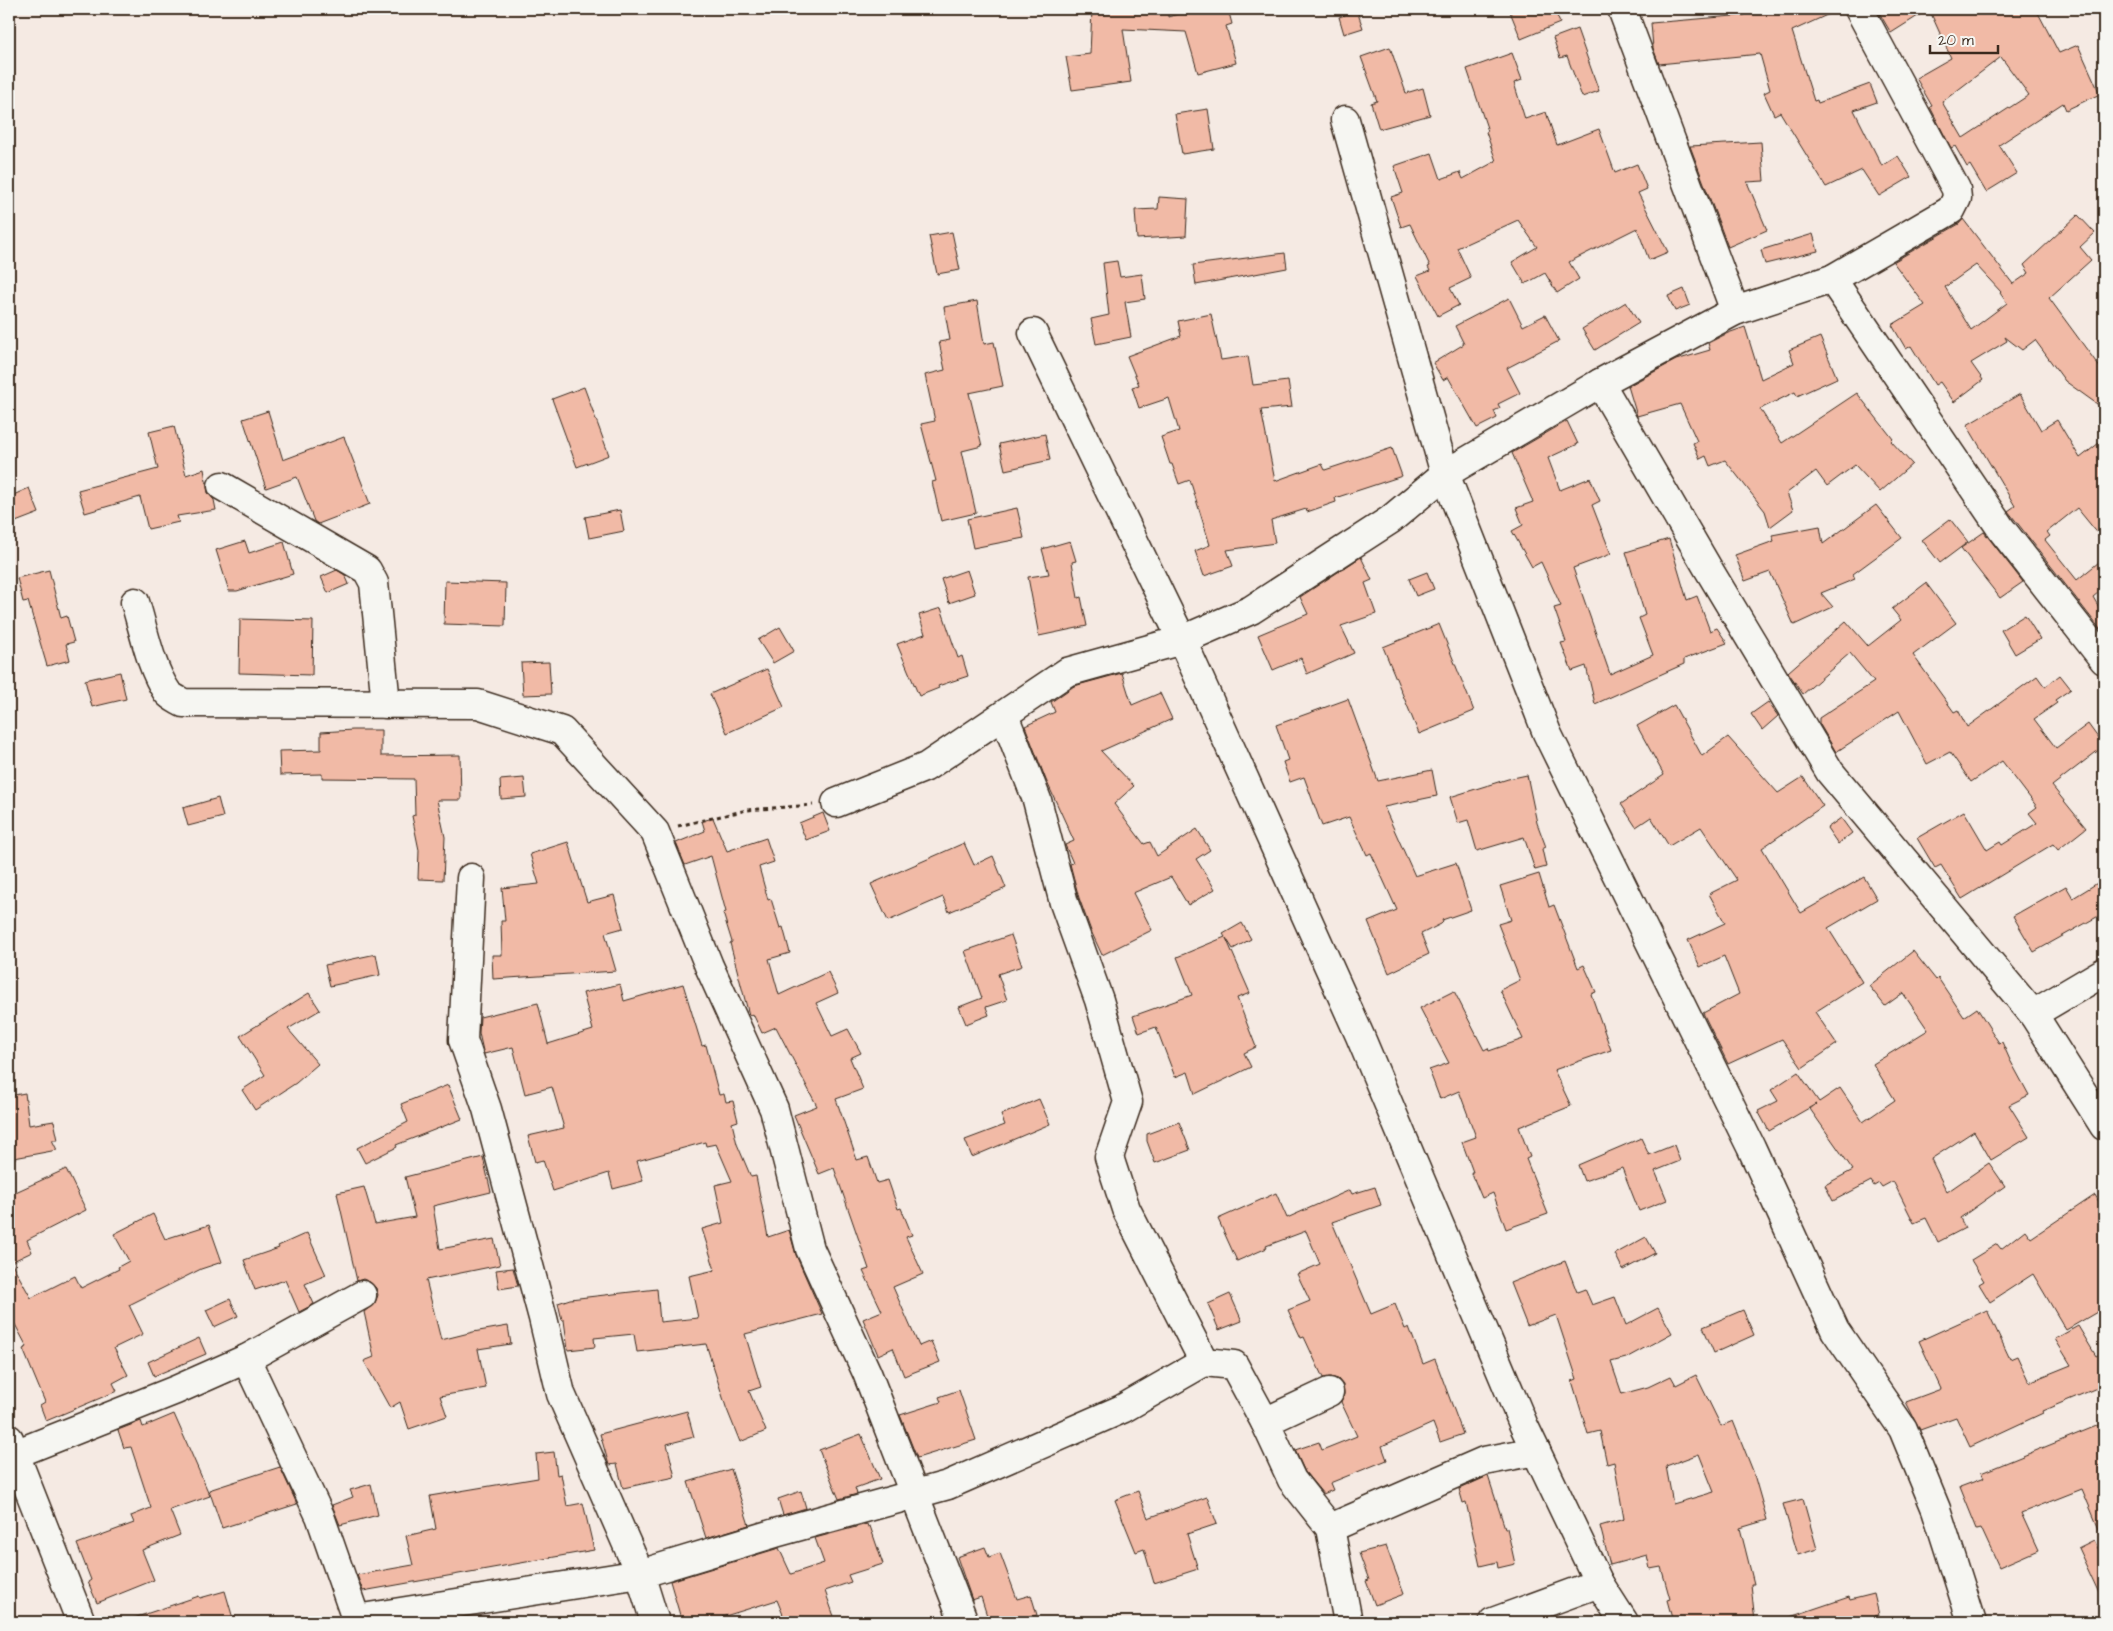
<svg xmlns="http://www.w3.org/2000/svg" width="2113" height="1631" viewBox="0 0 2113 1631" font-family="'Architects Daughter',sans-serif">
  <style>
    .building { fill: #f1baa6; stroke: #3b2a1e; fill-rule: evenodd }
    .lines { fill: none; stroke-linecap: round; stroke-linejoin: round }
    .minor-casing { stroke: #3b2a1e; stroke-width: 31 }
    .path { stroke: #3b2a1e; stroke-width: 3; stroke-dasharray: 4 4; stroke-linecap: butt }
    .minor { stroke: #f6f6f2; stroke-width: 28 }
  </style>
  <rect width="100%" height="100%" fill="#f5eae3"/>
  <filter id="ink" filterUnits="userSpaceOnUse"><feTurbulence type="fractalNoise" baseFrequency=".02" numOctaves="2"/><feDisplacementMap in="SourceGraphic" scale="10" xChannelSelector="R" yChannelSelector="G"/><feConvolveMatrix kernelMatrix="1 2 1 2 8 2 1 2 1" color-interpolation-filters="sRGB"/></filter>
  <g filter="url(#ink)">
    <!-- building -->
    <g class="building">
      <path d="M1092,9h76v8l27,-8h33l4,15 -6,2 10,37 -38,10 -12,-41 -63,-3 8,53 -59,8 -6,-33 24,-3z"/>
      <path d="M1509,9h45l6,14 -39,16z"/>
      <path d="M1742,9h98l-48,22 22,70 3,-1 1,3 52,-19 7,18 -23,8 28,56 16,-10 13,21 -32,19 -17,-26 -36,17 -46,-75 -6,3 -10,-22 6,-3 -10,-36 -101,10 -6,-16 -2,-25 94,-8z"/>
      <path d="M1877,9h159l23,44 19,-8 22,49 -34,16 -3,-7 -64,42 18,28 -31,19 -16,-27 -3,2 -12,-21 -4,2 -21,-41 2,-1 -16,-28 35,-20 -22,-49 -38,24zM2001,57l28,38 -66,43 -21,-36z"/>
      <path d="M1357,11l6,17 -19,6 -5,-17z"/>
      <path d="M1577,29l22,62 -17,6 -15,-41 -7,2 -7,-20z"/>
      <path d="M1390,47l16,46 17,-5 7,27 -51,14 -8,-26 6,-2 -16,-44z"/>
      <path d="M1512,53l10,27 -8,3 11,36 21,-7 11,33 42,-16 16,44 22,-9 10,25 -9,4 30,59 -19,8 -12,-32 -68,34 10,17 -22,14 -12,-20 -20,11 -13,-22 25,-15 -19,-27 -61,28 14,30 -21,10 9,17 -21,11 -21,-40 13,-5 -2,-4 2,-1 -20,-42 -9,3 -10,-30 12,-4 -9,-27 38,-13 9,26 19,-7 3,7 33,-18 -10,-29 2,-1 -21,-62z"/>
      <path d="M1208,109l6,40 -32,5 -7,-40z"/>
      <path d="M1761,142l3,39 -17,1 20,48 -39,17 -38,-101z"/>
      <path d="M1159,197l29,2 -2,37 -49,3 -2,-29 23,-1z"/>
      <path d="M2078,215l17,18 -15,14 11,13 -42,38 55,75v36l-39,-28 -30,-41 -13,10 -17,-13 2,4 -36,22 12,17 -29,22 -14,-20 -5,3 -24,-39 -5,3 -14,-24 33,-20 -32,-43 66,-38 4,-5 50,65 16,-11 -5,-8zM1976,265l25,27 -1,1 7,10 -36,27 -26,-43z"/>
      <path d="M952,232l8,38 -23,4 -8,-38z"/>
      <path d="M1813,234l5,17 -53,13 -4,-14z"/>
      <path d="M1285,253l2,15 -91,17 -3,-20z"/>
      <path d="M1117,261l3,16 22,-3 3,25 -20,3 6,35 -35,7 -5,-25 18,-4 -6,-52z"/>
      <path d="M1684,289l6,16 -15,6 -7,-15z"/>
      <path d="M1509,298l14,28 22,-11 14,26 -52,27 13,25 -22,11 2,4 -6,3 3,7 -20,10 -29,-51 -5,3 -10,-17 31,-19 -9,-18z"/>
      <path d="M977,301l7,43 10,-2 9,44 -34,7 13,53 -20,5 14,62 -35,8 -9,-39 4,-1 -15,-57 14,-3 -10,-46 20,-5 -6,-28 11,-2 -6,-33z"/>
      <path d="M1626,302l13,21 -44,27 -13,-21z"/>
      <path d="M1211,314l10,46 27,-4 5,29 35,-4 4,26 -31,3 14,71 47,-17 3,6 67,-22 10,28 -67,22 1,4 -29,10 -1,-3 -35,11 4,23 -48,7 6,16 -29,10 -9,-25 15,-6 -20,-65 -11,4 -7,-20h-2l-9,-27 18,-6 -10,-33 -30,10 -7,-21 7,-2 -12,-29 54,-20 -3,-15z"/>
      <path d="M1745,327l16,52 33,-16 -5,-13 31,-13 17,41 -40,18 -2,-4 -35,17 22,34 75,-50 36,46 -2,2 21,23 -32,28 -25,-27 -28,21 -11,-15 -29,22 6,17 -23,17 -5,-16 -40,-51 -15,6 -4,-10 -6,3 -7,-16 4,-2 -17,-37 -43,12 -9,-30 48,-26 34,-10 -2,-7 20,-10z"/>
      <path d="M584,387l25,68 -32,12 -25,-68z"/>
      <path d="M2020,394l21,36 16,-10 23,38 24,-19v102l-27,-33 -30,24 3,4 -5,4 32,40 27,-22v30l-11,9 11,19v10l-4,3 -92,-118 7,-5 -48,-81z"/>
      <path d="M268,411l15,49 61,-23 26,67 -52,20 -4,-3 -17,-44 -31,11 -23,-69z"/>
      <path d="M1567,421l11,23 -30,14 12,32 30,-12 10,23 -8,4 19,49 -38,14 37,106 43,-19 -14,-37 6,-3 -19,-63 43,-13 18,61 10,-4 13,35 7,-3 10,15 -43,16v5l-89,40 -9,-38 -14,5 -11,-28 5,-1 -12,-34 7,-2 -20,-44 -9,5 -20,-36 11,-6 -7,-17 17,-6 -21,-49z"/>
      <path d="M174,426l12,49 18,-6 4,24 6,7 2,10 -39,6 2,6 -31,7 -8,-32 -55,16 -7,-23 80,-21 -9,-37z"/>
      <path d="M1045,434l5,26 -45,10 -6,-26z"/>
      <path d="M29,488l10,25 -26,10 -4,-11v-15z"/>
      <path d="M1876,505l26,33 -49,36 2,5 -34,14 12,14 -39,18 -24,-53 -25,9 -10,-26 39,-14 -2,-6 48,-9 3,18z"/>
      <path d="M1017,508l7,30 -51,10 -6,-29z"/>
      <path d="M620,510l4,21 -35,7 -4,-21z"/>
      <path d="M1950,519l18,23 -28,21 -18,-23z"/>
      <path d="M1984,532l39,50 -23,16 -39,-50z"/>
      <path d="M245,541l4,12 35,-11 9,32 -56,17h-8l-13,-41z"/>
      <path d="M1070,541l6,20 -4,1 6,36 3,-1 6,29 -48,10 -11,-59 21,-3 -7,-25z"/>
      <path d="M1361,557l11,23 -7,3 11,31 -35,12 13,27 -47,21 -6,-16 -28,12 -15,-35 50,-21 -8,-17z"/>
      <path d="M49,570l12,48 6,-2 7,26 -8,2 4,16 -23,6 -19,-65 -5,1 -6,-24z"/>
      <path d="M337,570l8,5 4,9 -21,9 -7,-16z"/>
      <path d="M967,570l8,24 -26,9 -8,-24z"/>
      <path d="M1427,572l7,17 -18,7 -7,-17z"/>
      <path d="M445,581l61,2 -1,43 -61,-2z"/>
      <path d="M1926,583l30,40 -43,32 41,57 4,-2 9,17 70,-51 8,11 15,-12 11,14 -16,11 2,3 -23,16 22,29 32,-24 16,22 -52,40 34,42 -28,22 -5,-6 -91,55 -21,-34 -6,3 -18,-30 47,-27 23,39 13,-8 2,3 35,-22 -8,-10 8,-6 -35,-46 -31,21 -21,-30 -23,12 -28,-53 -63,41 -17,-29v-5l55,-36 -24,-29 -47,41 -15,-22 58,-51 22,25 33,-26 -9,-11z"/>
      <path d="M941,608l17,50 4,-2 6,20 -30,10 1,2 -20,8 -22,-52 28,-10 -6,-19z"/>
      <path d="M2025,615l15,24 -25,15 -14,-24z"/>
      <path d="M240,619l73,2 -1,54 -73,-2z"/>
      <path d="M1439,624l35,87 -55,23 -36,-87z"/>
      <path d="M780,627l14,24 -21,12 -15,-23z"/>
      <path d="M549,662l2,32 -28,1 -2,-32z"/>
      <path d="M767,669l17,38 -57,26 -17,-39z"/>
      <path d="M120,672l6,27 -34,8 -7,-27z"/>
      <path d="M1122,673l10,32 28,-12 12,26 -71,32 33,35 -20,18 30,40 6,-2 7,14 40,-27 13,21 -14,9 19,30 -27,16 -17,-28 -38,16 19,37 -50,25 -11,-24 -12,-33 -9,-34 3,-1 -8,-18 9,-4 -28,-61 -21,-54 30,-14 -4,-10 23,-16z"/>
      <path d="M1348,699l30,82 54,-11 5,26 -53,11 31,69 41,-13 15,47 -29,10 1,2 -2,2 -20,10 8,20 -40,19 -21,-51 29,-12 -26,-57 -4,2 -18,-38 -27,9 -18,-49 -14,5 -7,-20 5,-2 -12,-35z"/>
      <path d="M1768,702l10,14 -16,14 -11,-16z"/>
      <path d="M1674,705l28,51 26,-19 50,56 25,-16 20,29 -61,42 39,65 63,-36 13,22 -49,29 34,54 -47,30 22,32 -35,24 -20,-29 -54,25 -25,-51 36,-19 -15,-38 -24,11 -12,-27 37,-17 -16,-29 28,-14 -36,-53 -32,19 -18,-29 -15,10 -15,-23 43,-29 -27,-49z"/>
      <path d="M353,730h28v26l79,-1 1,45h-24l8,37 -2,43 -25,-1 1,-29 -7,-34 3,-1 -1,-36 -92,-1v-4l-42,1 -1,-24 42,-1v-18z"/>
      <path d="M1527,775l10,48 9,24 -4,2 4,18 -11,3 -11,-33 -47,14 -9,-31 -10,3 -8,-26 58,-18z"/>
      <path d="M524,778l2,19 -25,2 -1,-19z"/>
      <path d="M218,798l5,19 -35,9 -5,-18z"/>
      <path d="M823,813l7,18 -24,9 -7,-17z"/>
      <path d="M713,818l14,33 39,-13 8,24 -15,5 9,33 3,-1 9,29 3,-1 7,26 -21,6 10,36 49,-23 10,21 -22,10 16,33 16,-7 13,24 -11,5 13,31 -27,10 21,61 11,-3 9,26 11,-3 10,29 3,-1 11,27 -6,2 17,37 -30,13 26,59 12,-5 9,21 -36,14 -11,-28 -15,7 -15,-36 19,-8 -19,-40 6,-2 -35,-101 -15,6 -25,-59 23,-9 -41,-79 -14,6 -9,-19 -4,1 -19,-72 2,-1 -9,-29 3,-1 -15,-56 -26,9 -9,-22 29,-12 -3,-10z"/>
      <path d="M1841,818l11,15 -14,11 -11,-16z"/>
      <path d="M568,842l19,60 27,-7 9,33 -18,5 11,38 -123,8 -1,-24h10l-1,-34h4l-3,-33 37,-4 -9,-30z"/>
      <path d="M964,843l10,22 19,-9 13,32 -57,24 -6,-15 -55,24 -17,-37z"/>
      <path d="M1539,874l10,33 5,-2 24,63 6,-3 12,27 -5,2 20,56 -57,20 17,36 -52,21 11,30 -4,2 22,55 -42,15 -13,-36 -11,5 -11,-26h2l-11,-30 14,-5 -17,-46 -19,8 -11,-29 20,-7 -29,-55 34,-17 30,59 4,-2 1,3 34,-12 -23,-49 20,-10 -22,-56 13,-4 -11,-34z"/>
      <path d="M2104,879v34l-70,39 -21,-36 53,-30 7,12z"/>
      <path d="M1242,923l9,16 -18,10 -7,-11 24,55 -13,5 19,49 -12,6 7,14 -56,27 -7,-22 -13,5 -19,-50 -17,6 -6,-17 59,-21 -15,-38 48,-20 -2,-3z"/>
      <path d="M1011,935l11,31 -24,8 9,26 -21,7 3,8 -23,9 -7,-17 23,-9 -17,-47z"/>
      <path d="M1913,951l23,29 2,-2 26,39 13,-9 22,35 3,-1 8,18 19,35 -20,10 20,32 -38,23 -17,-29 -43,28 16,33 42,-29 16,23 -45,32 5,10 -27,14 -12,-24 -12,5 -21,-42 -11,6 -3,-4 -5,3 -3,-5 -38,20 -8,-16 28,-15 -43,-61 6,-5 -47,27 -11,-20 20,-10 -7,-11 27,-18 21,30 21,-14 23,34 32,-22 -22,-36 55,-34 -25,-37 -18,13 -16,-20z"/>
      <path d="M376,954l4,21 -50,11 -5,-21z"/>
      <path d="M620,984l4,17 59,-17 19,62 4,-1 13,50 5,-1 2,8 7,-1 5,20 -6,2 5,21 14,33 5,-1 12,61 21,-7 7,25 26,59 -77,20 16,53 -12,4 17,40 -26,11 -14,-35 -20,-63 -69,8 -3,-18 -40,4 1,9 -27,3 -4,-30h-2l-4,-17 12,-4 87,-10 3,33 38,-4 -9,-42 26,-6 -13,-41 21,-6 -8,-38 17,-4 -16,-37 -10,2 -1,-4 -68,19 6,20 -30,8 -4,-16 -56,18 -10,-31 -8,2 -7,-26 36,-8 -12,-41 -27,7 -12,-47 -29,7 -1,-3 -4,-18 1,-16 58,-14 10,41 45,-14 -10,-37z"/>
      <path d="M309,993l11,17 -32,19 30,35 -22,19 -41,27 -13,-20 23,-15 -25,-39z"/>
      <path d="M448,1085l14,34 -66,26 1,2 -32,16 -8,-15 51,-26 -7,-18z"/>
      <path d="M25,1093l4,32 25,-4 4,19h-6l5,10 -48,9v-63z"/>
      <path d="M1039,1099l11,25 -78,33 -7,-17 40,-15 -4,-10z"/>
      <path d="M1179,1122l11,28 -35,13 -8,-22v-7z"/>
      <path d="M1641,1138l8,17 25,-10 6,16 -25,10 12,29 -28,11 -17,-43 -38,13 -6,-16z"/>
      <path d="M483,1157l8,35 -58,14 7,43 54,-10 6,26 -74,15 15,60 32,-8 35,-6 3,18 -33,5 8,39 -46,8 7,20 -38,13 -9,-27 -10,6 -26,-47 10,-4 -10,-45 11,-9 3,-8 -2,-7 -6,-6 -7,-3 -6,2 -20,-88 27,-6 11,37 40,-7 -10,-40z"/>
      <path d="M66,1169l20,41 -59,30 5,12 -21,10 20,36 44,-22 6,12 38,-19 -1,-2 11,-6 -15,-27 39,-20 12,25 44,-14 13,37 -21,7 -72,36 14,29 -29,14 14,27 -15,8 4,8 -71,30 -6,-16 5,-3 -22,-53 4,-2 -18,-34v-118z"/>
      <path d="M1375,1187l6,18 -49,17 39,92 24,-10 10,25 4,-2 14,37 12,-5 28,75 -23,8 -7,-19 -51,23 5,14 -57,23 3,7 -10,4 -18,-22 -10,-22 24,-8 3,8 35,-14 -16,-34 3,-8 -1,-9 -5,-6 -7,-2 -8,1 -19,-41 -3,1 -13,-28 22,-9 -13,-27 23,-10 -14,-33 -40,15 1,2 -30,13 -19,-42 58,-26 11,25 63,-28 2,4z"/>
      <path d="M2095,1195l9,15v98l-38,22 -33,-56 -43,28 -11,-18 5,-3 -13,-21 26,-16 4,5 24,-19 6,8z"/>
      <path d="M307,1233l19,42 -21,9 9,20 -15,8 -14,-32 -30,10 -11,-30 35,-12 -1,-2z"/>
      <path d="M1646,1237l9,16 -32,17 -8,-16z"/>
      <path d="M1565,1261l12,31 8,-3 7,16 23,-8 11,28 32,-17 14,25 -46,25 -15,4 11,32 26,-7 23,-11 5,9 20,-10 25,51 12,-5 20,50 14,49 -27,8 14,56h-3l4,38h-82l-6,-22 3,-1 -9,-32 -11,2 -3,-14 -37,10 -10,-39 24,-7 -10,-57 -7,2 -7,-33 -12,3 -16,-53 5,-2 -1,-3 -20,-61 -29,11 -17,-43zM1699,1454l15,38 -41,12 -7,-38z"/>
      <path d="M513,1268l5,18 -19,3 -3,-19z"/>
      <path d="M1230,1294l12,27 -23,9 -11,-26z"/>
      <path d="M230,1299l8,17 -24,11 -8,-17z"/>
      <path d="M1743,1310l11,25 -40,18 -11,-26z"/>
      <path d="M1987,1310l23,49 7,-3 12,26 42,-17 -16,-26 23,-13 18,30 8,-4v33l-62,26 1,2 -73,34 -14,-30 -36,13 -14,-28 35,-13 -22,-48z"/>
      <path d="M199,1338l7,16 -52,22 -6,-14z"/>
      <path d="M959,1390l17,50 -59,18 -17,-43 41,-13 -2,-5z"/>
      <path d="M687,1411l7,26 -27,7 8,33 -52,11 -6,-24 -8,1 -9,-31z"/>
      <path d="M174,1414l36,82 -40,14 10,25 -38,15 12,30 -57,23 -9,-21 3,-2 -14,-36 57,-21 -3,-7 20,-8 -20,-61 -7,1 -6,-18 23,-9 2,6z"/>
      <path d="M2104,1423v118l-22,-52 -61,24 17,37 -39,17 -18,-39 -4,1 -17,-42 24,-9 -3,-5z"/>
      <path d="M861,1434l19,45 -25,9 2,6 -18,5 -20,-49z"/>
      <path d="M554,1452l3,23 4,-1 6,32 16,-3 11,47 -231,41 -6,-16 56,-10 -7,-29 30,-7 -6,-33 108,-18 -2,-24z"/>
      <path d="M280,1467l17,37 -75,24 -13,-38z"/>
      <path d="M731,1469l18,56 -43,13 -18,-56z"/>
      <path d="M1488,1476l17,52h2l8,36 -17,4 -1,-6 -17,4 -14,-64 -3,1 -4,-14z"/>
      <path d="M371,1484l7,31 -38,10 -8,-20 21,-8 -3,-7z"/>
      <path d="M801,1491l5,17 -23,7 -5,-16z"/>
      <path d="M1138,1491l10,27 59,-21 10,27 -30,10 11,35 -44,14 -10,-34 -8,3 -21,-52z"/>
      <path d="M1803,1499l14,50 -19,6 -15,-51z"/>
      <path d="M867,1524l1,3 2,-1 13,38 -35,11 3,7 -26,9 11,31h-50l-9,-22 -55,17 2,5h-42l-12,-41 109,-33 12,26 33,-11 -9,-25z"/>
      <path d="M2094,1540l10,21v43l-26,-56z"/>
      <path d="M1386,1546l18,48 -29,11 -9,-24 3,-1 -10,-27z"/>
      <path d="M985,1547l4,10 11,-4 17,46 14,-4 6,20 -24,7h-24l-8,-25 -9,3 -15,-43z"/>
      <path d="M225,1591l9,31h-103v-3l68,-23 1,2z"/>
      <path d="M1874,1594l5,21 -4,1 1,6h-91l-1,-3 65,-22 1,3z"/>
    </g>
    <g class="lines">
      <defs>
        <g id="minor">
          <path d="M1622,9l113,302"/>
          <path d="M1345,120l100,354 102,259 204,414 84,183 68,99 33,80 36,113"/>
          <path d="M1832,279l170,251 102,130"/>
          <path d="M1033,333l149,307 178,396 164,390 75,157 25,39"/>
          <path d="M1600,383l109,187 121,202 203,242 71,112"/>
          <path d="M222,486l145,84 7,13 12,121"/>
          <path d="M135,602c9,29 15,64 32,90 4,5 11,8 16,11l295,1 84,27 93,101 54,134 65,143 36,140 57,124 97,249"/>
          <path d="M1004,715l33,85 27,103 35,97 29,102 -19,55 17,52 78,153 30,3 31,57 27,58 38,48 18,94"/>
          <path d="M836,803l90,-36 141,-95 115,-32 69,-30 139,-90 55,-46 155,-91 135,-72 97,-32 119,-69 6,-12 -1,-9 -97,-180"/>
          <path d="M471,878l-8,162 24,69 56,209 18,76 79,180 15,48"/>
          <path d="M2033,1014l71,-42"/>
          <path d="M246,1359l116,-64"/>
          <path d="M1265,1422l64,-30"/>
          <path d="M9,1439l72,183"/>
          <path d="M15,1454l161,-64 70,-31 74,157 37,106"/>
          <path d="M1330,1528l154,-67 52,-10"/>
          <path d="M356,1619l284,-45 135,-41 173,-48 174,-76 82,-47"/>
          <path d="M1493,1622l106,-39"/>
        </g>
      </defs>
      <!-- minor casing -->
      <use href="#minor" class="minor-casing"/>
      <!-- path -->
      <path class="path" d="M678,826l69,-16 66,-5"/>
      <!-- minor -->
      <use href="#minor" class="minor"/>
    </g>
  </g>
  <!-- margin -->
  <rect width="2113" height="1631" fill="none" stroke="#f6f6f2" stroke-width="30"/>
  <rect x="15" y="15" width="2083" height="1601" fill="none" stroke="#3b2a1e" stroke-width="2" filter="url(#ink)"/>
  <!-- scale -->
  <path d="M1930 45v8h68v-8" fill="none" stroke="#3b2a1e" stroke-width="2.5"/>
  <text x="1938" y="45" font-size="15" fill="#3b2a1e" stroke="#f6f6f2" stroke-width="4" paint-order="stroke">20 m</text>
</svg>
